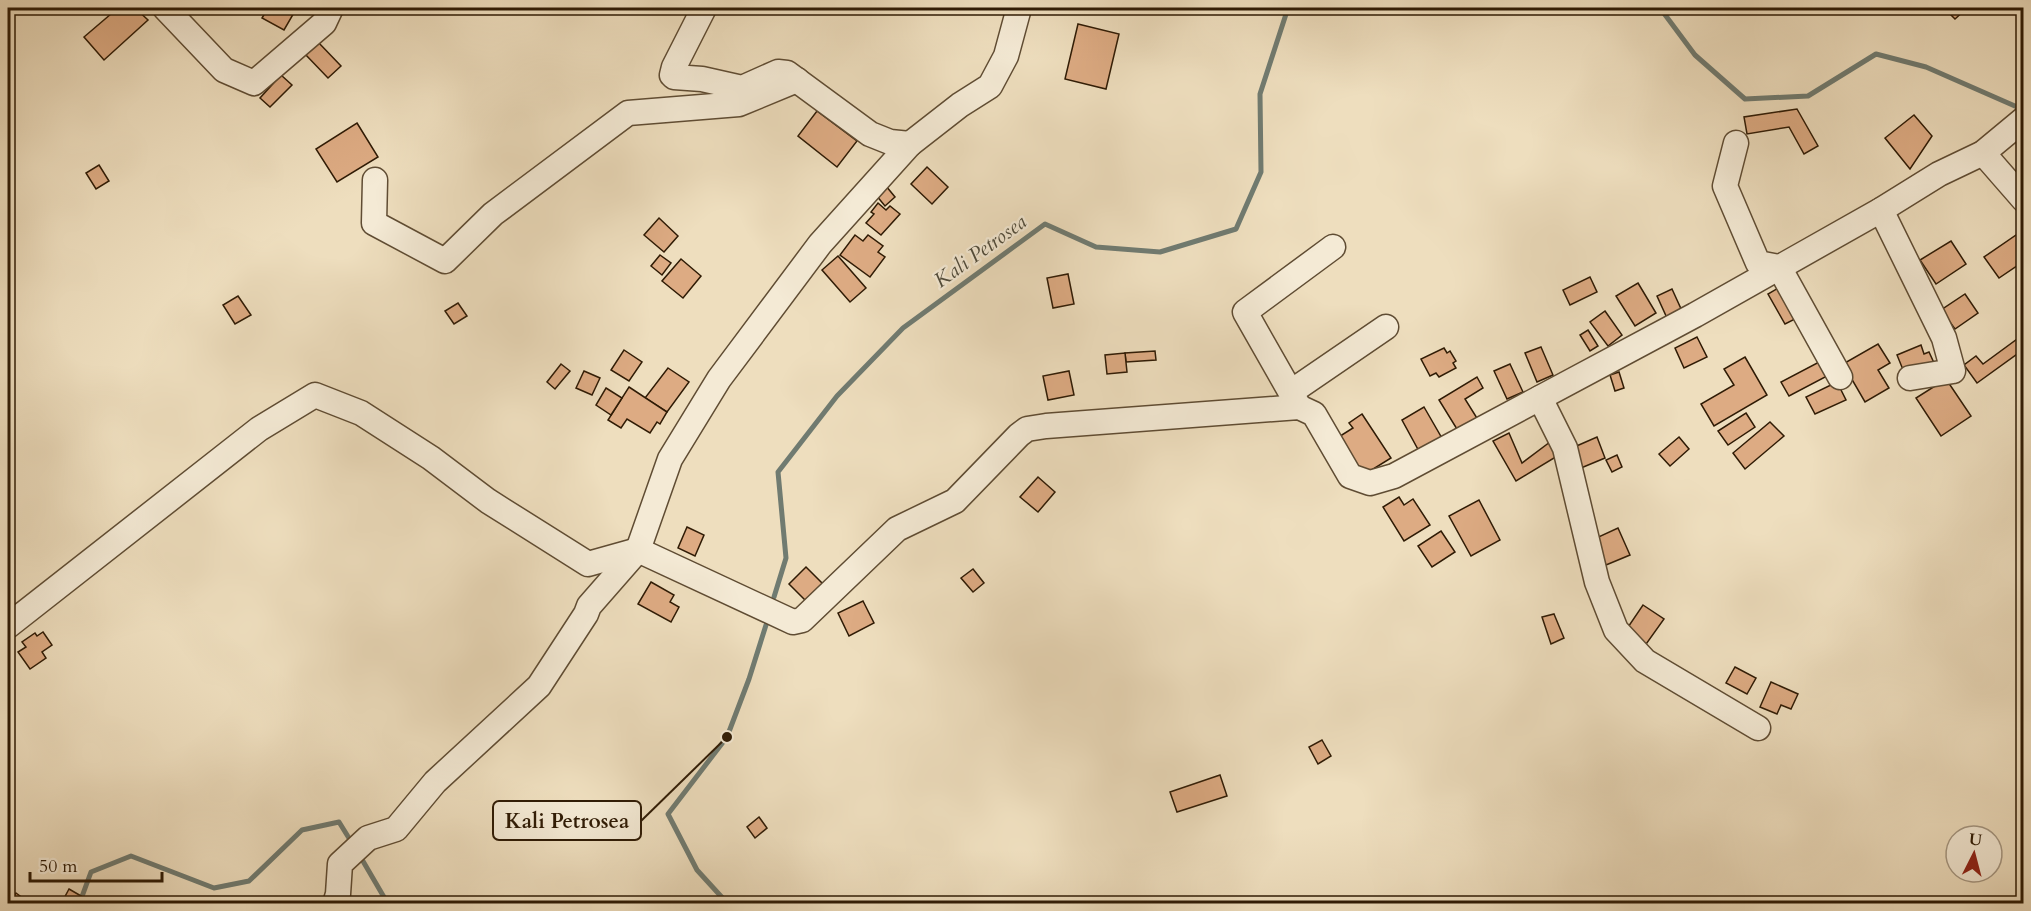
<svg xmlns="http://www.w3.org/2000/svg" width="2031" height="911" viewBox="0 0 2031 911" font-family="Cardo,serif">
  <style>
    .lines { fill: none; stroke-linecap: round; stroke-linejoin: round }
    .stream { stroke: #707b71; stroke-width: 5 }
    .building { fill: #ddab83; stroke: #2f1b05; stroke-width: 1.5 }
    .minor-casing { stroke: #5f4c33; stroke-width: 27 }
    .minor { stroke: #f4ead5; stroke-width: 24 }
    .labels { text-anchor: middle; stroke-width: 4.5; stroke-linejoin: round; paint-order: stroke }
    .water-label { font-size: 21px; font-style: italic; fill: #4f4b3b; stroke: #f4ead5 }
    .leader { fill: none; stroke: #2f1b05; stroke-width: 2 }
    .callout-dot { fill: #2f1b05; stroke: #f4ead5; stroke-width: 2 }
    .callout { fill: #f4ead5; stroke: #2f1b05; stroke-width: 2 }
    .callout-label { font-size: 21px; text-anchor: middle; font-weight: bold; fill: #2f1b05 }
  </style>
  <rect width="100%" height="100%" fill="#eedebe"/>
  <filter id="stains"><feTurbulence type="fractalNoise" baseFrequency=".00333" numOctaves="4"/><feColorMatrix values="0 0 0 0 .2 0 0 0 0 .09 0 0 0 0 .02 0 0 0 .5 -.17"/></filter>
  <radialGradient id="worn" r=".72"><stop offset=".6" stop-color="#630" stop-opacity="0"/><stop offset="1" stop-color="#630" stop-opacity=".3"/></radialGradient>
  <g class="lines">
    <!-- stream -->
    <g class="stream">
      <path d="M1660,8l35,47 50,44 63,-3 68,-42 50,13 98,43"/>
      <path d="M774,597l12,-39 -8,-86 59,-76 66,-68 142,-104 51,23 64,5 76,-23 25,-57 -1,-78 28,-86"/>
      <path d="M360,856l28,48"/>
      <path d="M80,902l11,-30 40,-16 83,32 35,-7 53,-51 37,-8 13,21"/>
      <path d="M728,904l-31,-34 -29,-56 59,-77 22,-58 17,-54"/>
    </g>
  </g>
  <!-- building -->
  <g class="building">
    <path d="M118,8h17l13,12 -44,40 -20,-23z"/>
    <path d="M268,8h21l6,3 -11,19 -22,-12z"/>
    <path d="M1946,8h21l-12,11 -10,-10z"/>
    <path d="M1078,24l41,10 -13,55 -41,-10z"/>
    <path d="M318,42l23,24 -13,12 -23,-24z"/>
    <path d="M281,75l11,10 -22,22 -10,-9z"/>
    <path d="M1797,109l21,37 -14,8 -15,-27 -42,7 -3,-17z"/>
    <path d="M817,111l40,30 -20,26 -39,-31z"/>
    <path d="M1914,115l18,21 -22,33 -25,-31z"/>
    <path d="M357,123l21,34 -41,25 -21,-33z"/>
    <path d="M99,165l10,16 -13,8 -10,-16z"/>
    <path d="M927,167l21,20 -16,17 -21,-20z"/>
    <path d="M886,186l9,11 -10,9 -9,-11z"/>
    <path d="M878,203l8,7 4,-4 10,8 -19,21 -15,-12 8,-9 -3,-2z"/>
    <path d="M659,218l19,18 -14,16 -20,-17z"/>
    <path d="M2019,233l5,6v22l-25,17 -15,-21z"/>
    <path d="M855,235l8,6 5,-6 15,11 -5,6 7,5 -15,20 -30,-22z"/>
    <path d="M1951,241l15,23 -30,20 -16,-24z"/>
    <path d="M660,255l11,8 -9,12 -11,-9z"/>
    <path d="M838,256l28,32 -16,14 -28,-32z"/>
    <path d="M681,259l20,17 -18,22 -21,-17z"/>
    <path d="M1068,274l6,30 -21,4 -6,-30z"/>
    <path d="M1590,277l7,15 -27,13 -7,-15z"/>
    <path d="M1638,283l18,30 -21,13 -19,-30z"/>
    <path d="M1780,287l17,31 -12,6 -17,-30z"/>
    <path d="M1672,289l10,22 -15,7 -10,-22z"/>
    <path d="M1965,294l13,19 -23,16 -14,-19z"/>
    <path d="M238,296l13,19 -16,9 -12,-19z"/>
    <path d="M458,303l9,13 -13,8 -9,-13z"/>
    <path d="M1605,311l17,24 -14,11 -18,-24z"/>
    <path d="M1588,330l10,16 -8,5 -10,-16z"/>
    <path d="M2024,334v15l-47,34 -13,-18 12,-9 7,8z"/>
    <path d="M1697,337l10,20 -23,11 -9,-20z"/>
    <path d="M1878,344l12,19 -12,7 11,18 -24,14 -22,-38z"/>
    <path d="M1921,345l3,9 5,-2 6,13 -29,12 -9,-22z"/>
    <path d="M1541,347l12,28 -16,7 -12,-29z"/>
    <path d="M1444,348l3,5 3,-2 6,10 -3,2 3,5 -17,9 -3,-4 -6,3 -9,-17z"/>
    <path d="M624,350l18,12 -13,19 -18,-11z"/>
    <path d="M1155,351l1,9 -30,2 -1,-9z"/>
    <path d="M1125,353l2,19 -20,2 -2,-19z"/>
    <path d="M1745,357l22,38 -53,31 -13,-22 33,-19 -10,-16z"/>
    <path d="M1821,361l8,14 -40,21 -8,-14z"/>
    <path d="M561,364l9,7 -15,18 -8,-7z"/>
    <path d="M1510,364l13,28 -16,7 -13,-28z"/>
    <path d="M668,368l21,14 -22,30 -22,-14z"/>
    <path d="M584,371l16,7 -8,17 -16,-7z"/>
    <path d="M1069,371l5,24 -26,5 -5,-24z"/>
    <path d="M1619,372l5,16 -9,3 -5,-16z"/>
    <path d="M1477,377l6,11 -18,11 15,24 -20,11 -21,-34z"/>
    <path d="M1946,379l25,37 -30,20 -25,-38z"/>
    <path d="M1837,382l9,18 -31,14 -9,-17z"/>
    <path d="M629,387l38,25 -7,12 -3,-2 -7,11 -23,-14 -6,9 -13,-8z"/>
    <path d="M606,388l16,10 -11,17 -15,-10z"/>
    <path d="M1424,407l19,33 -23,13 -18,-33z"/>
    <path d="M1746,413l9,14 -27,18 -10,-14z"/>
    <path d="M1362,414l29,44 -29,18 -25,-38 16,-10 -4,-5z"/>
    <path d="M1770,422l14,14 -39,33 -12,-16z"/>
    <path d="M1509,433l13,30 28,-21 9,13 -43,26 -23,-40z"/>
    <path d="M1597,437l8,21 -24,10 -9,-20z"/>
    <path d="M1679,437l10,12 -19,17 -11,-12z"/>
    <path d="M1617,455l5,12 -10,5 -6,-12z"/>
    <path d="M1038,477l17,15 -17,20 -18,-15z"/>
    <path d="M1399,497l5,8 9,-6 17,26 -26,16 -21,-34z"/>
    <path d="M1479,500l21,40 -29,16 -22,-40z"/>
    <path d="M687,527l17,8 -9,21 -17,-8z"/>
    <path d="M1618,528l12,27 -24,10 -12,-26z"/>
    <path d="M1441,531l14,21 -23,15 -14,-21z"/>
    <path d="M806,567l23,23 -17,17 -23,-23z"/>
    <path d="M973,569l11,14 -11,9 -12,-14z"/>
    <path d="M651,582l23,13 -4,7 9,5 -8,15 -33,-18z"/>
    <path d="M863,601l11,22 -25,13 -11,-23z"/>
    <path d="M1643,605l21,14 -20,28 -20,-14z"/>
    <path d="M1554,614l10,24 -13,6 -9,-27z"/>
    <path d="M43,632l9,13 -10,7 4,6 -16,11 -12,-17 8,-5 -4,-5 13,-9 2,3z"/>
    <path d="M1735,667l21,11 -9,16 -21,-11z"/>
    <path d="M1771,682l27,12 -7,15 -10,-4 -4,9 -17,-7z"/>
    <path d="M1322,740l9,16 -13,8 -9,-17z"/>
    <path d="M1220,775l7,21 -50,16 -7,-20z"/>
    <path d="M759,817l8,11 -12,10 -8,-11z"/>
    <path d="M69,889l26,15h-34z"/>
    <path d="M16,893l15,11h-22z"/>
  </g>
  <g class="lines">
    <defs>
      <g id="minor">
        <path d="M165,8l59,62 30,13 70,-60 7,-15"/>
        <path d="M704,8l-30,59 -2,8 2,2 28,2 40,9 36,-16 9,1 83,61 20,8 20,2 50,-39 30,-19 16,-30 13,-48"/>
        <path d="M1736,143l-11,43 33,77 21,4 61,110"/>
        <path d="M1983,153l41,47"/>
        <path d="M375,180l-1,43 71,38 48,-47 135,-101 111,-9 58,-24"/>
        <path d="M1881,210l63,128 9,33 -43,7"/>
        <path d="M1291,392l95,-65"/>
        <path d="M1540,398l25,50 32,134 19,48 29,31 113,67"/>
        <path d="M1299,407l-54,-95 88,-65"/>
        <path d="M8,626l251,-197 56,-34 46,18 70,45 57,43 100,63 50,-14 155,72 9,-2 95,-91 58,-28 64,-66 8,-6 19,-3 253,-19 15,7 36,62 20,7 24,-7 301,-161 186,-105 58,-36 44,-21 41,-34"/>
        <path d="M335,904l3,-10 2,-30 28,-26 28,-9 39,-47 104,-96 47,-72 3,-8 49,-56 32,-91 49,-80 101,-135 90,-100"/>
      </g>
    </defs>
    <!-- minor casing -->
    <use href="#minor" class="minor-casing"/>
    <!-- minor -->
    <use href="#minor" class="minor"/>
  </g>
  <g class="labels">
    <!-- water labels -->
    <g class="water-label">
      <text transform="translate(980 251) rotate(-36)" y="7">Kali Petrosea</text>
    </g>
  </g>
  <!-- callouts -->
  <path class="leader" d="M727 737L641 821"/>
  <circle class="callout-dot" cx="727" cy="737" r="6"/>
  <rect class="callout" x="493" y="801" width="148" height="39" rx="6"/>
  <g class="callout-label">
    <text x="567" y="828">Kali Petrosea</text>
  </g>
  <!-- margin -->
  <rect width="2031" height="911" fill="none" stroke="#eedebe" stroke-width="30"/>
  <rect x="9" y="9" width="2013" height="893" fill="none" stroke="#2f1b05" stroke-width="3"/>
  <rect x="15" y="15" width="2001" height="881" fill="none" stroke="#2f1b05" stroke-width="1.5"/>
  <!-- north arrow -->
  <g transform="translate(1974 854) rotate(6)"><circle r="28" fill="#f4ead5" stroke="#a59782" stroke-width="1.5"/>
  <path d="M0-4.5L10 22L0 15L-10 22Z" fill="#8f2418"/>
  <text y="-9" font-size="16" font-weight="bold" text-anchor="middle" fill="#2f1b05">U</text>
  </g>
  <!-- scale -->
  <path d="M30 872v9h132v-9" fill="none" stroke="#2f1b05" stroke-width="3"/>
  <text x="39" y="872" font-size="18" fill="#2f1b05" stroke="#f4ead5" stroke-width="4.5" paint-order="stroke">50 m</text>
  <rect width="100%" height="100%" filter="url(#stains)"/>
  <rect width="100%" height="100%" fill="url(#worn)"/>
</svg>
